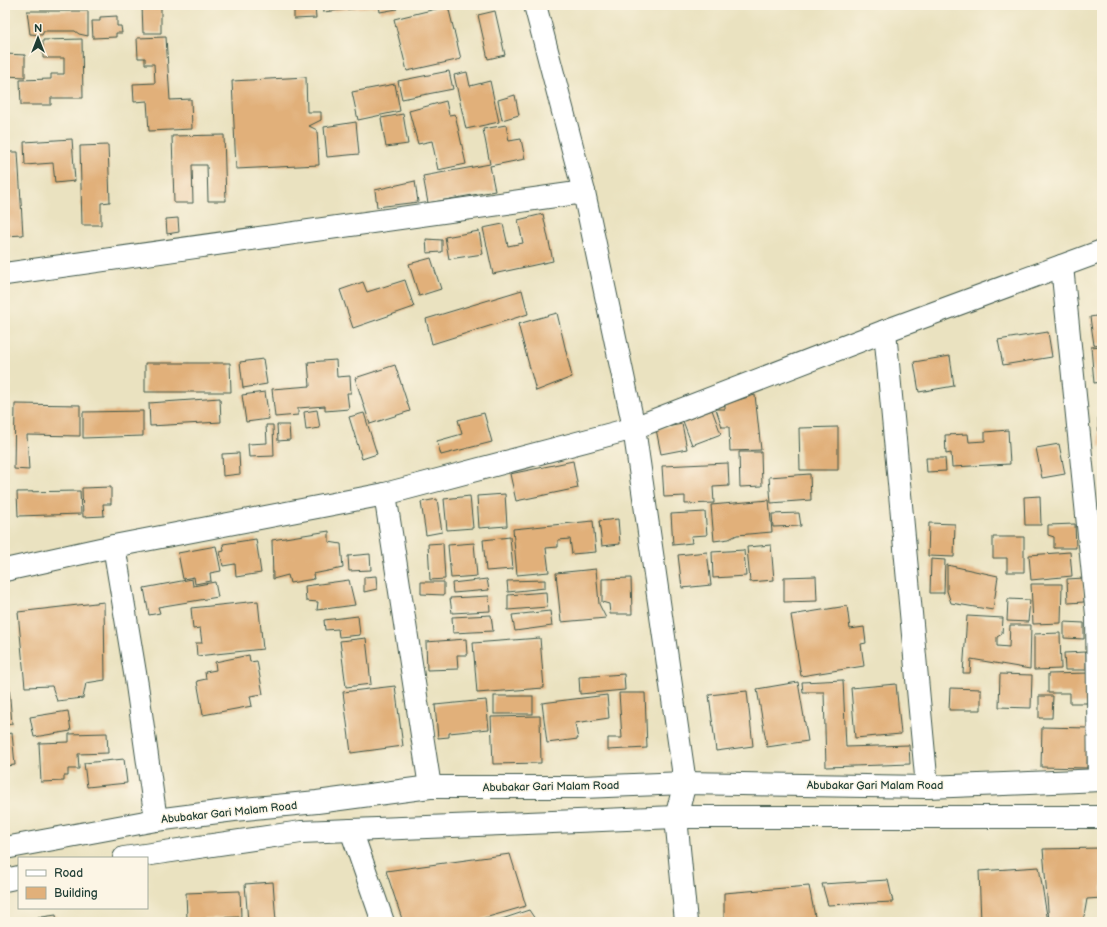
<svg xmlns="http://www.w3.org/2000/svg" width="1107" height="927" viewBox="0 0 1107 927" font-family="'Balsamiq Sans',sans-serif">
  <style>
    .building { fill: #e1b07a }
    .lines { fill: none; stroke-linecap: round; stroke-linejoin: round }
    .minor-casing { stroke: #3d5649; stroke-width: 24 }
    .minor { stroke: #fff; stroke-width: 22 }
    .labels { text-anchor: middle; stroke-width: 3; stroke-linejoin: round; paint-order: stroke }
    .street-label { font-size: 11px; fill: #1f3d34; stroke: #fcf5e5 }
  </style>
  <rect width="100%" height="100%" fill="#fcf5e5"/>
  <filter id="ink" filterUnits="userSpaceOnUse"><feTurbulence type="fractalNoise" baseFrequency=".025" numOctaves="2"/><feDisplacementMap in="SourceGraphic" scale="8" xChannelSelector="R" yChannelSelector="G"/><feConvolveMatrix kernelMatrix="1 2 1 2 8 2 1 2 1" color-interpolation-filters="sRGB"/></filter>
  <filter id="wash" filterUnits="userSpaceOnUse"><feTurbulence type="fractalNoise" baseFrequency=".012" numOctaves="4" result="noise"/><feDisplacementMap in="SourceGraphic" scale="16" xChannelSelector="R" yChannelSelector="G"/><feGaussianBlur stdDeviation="0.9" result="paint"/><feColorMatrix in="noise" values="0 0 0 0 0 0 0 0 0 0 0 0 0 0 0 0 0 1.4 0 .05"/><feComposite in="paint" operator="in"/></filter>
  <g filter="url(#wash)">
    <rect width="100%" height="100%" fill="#eae2c0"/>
    <g id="blocks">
      <!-- building -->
      <g class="building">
        <path d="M142,5h19v28h-18z"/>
        <path d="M294,5h21l1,13 -22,1z"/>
        <path d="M322,5h57v1l-56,6z"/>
        <path d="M379,5h17l1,4 -17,3z"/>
        <path d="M448,6l13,53 -54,12 -13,-52z"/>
        <path d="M27,11h61v25l-9,-2 -4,-3h-31l-2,4 -12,-1z"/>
        <path d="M495,11l10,44 -17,4 -10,-44z"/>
        <path d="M117,16v10h4l1,7h-6v4l-23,1 -1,-17h8v-4z"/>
        <path d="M166,37l4,63 21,-1 1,30 -43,2 -2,-30 -13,1 -1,-18 22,-1 -1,-19h-9v-6h-7l-1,-20z"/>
        <path d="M82,39l1,59h-32v7h-30l-1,-25 31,-1v-5h13v-16h-21v-18z"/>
        <path d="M5,54l20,1v22l-20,-1z"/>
        <path d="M449,71l4,18 -51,10 -4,-18z"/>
        <path d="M467,72l3,14 20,-5 9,41 -33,7 -12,-54z"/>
        <path d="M306,77l1,35h14v8l-12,6 8,4 2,35 -83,4 -4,-88z"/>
        <path d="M395,84l5,27 -42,9 -6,-28z"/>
        <path d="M515,95l4,20 -17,5 -4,-20z"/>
        <path d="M446,101l3,14 6,-1 11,50 -28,6 -6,-29 -14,3 -9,-33z"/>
        <path d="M403,114l5,30 -22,3 -5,-29z"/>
        <path d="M356,122l3,32 -32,3 -3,-30z"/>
        <path d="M506,125l3,16 12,-2 4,20 -35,7 5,25 -67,12 -5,-27 67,-12 -7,-35z"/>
        <path d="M224,135l2,66h-18l-1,-36h-15l1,38h-19l-2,-67z"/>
        <path d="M72,139l3,42 -20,2 -2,-20 -28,2 -1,-23z"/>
        <path d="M108,145l2,57 -9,1v22h-19l-2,-79z"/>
        <path d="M5,152h13l5,83 -18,1z"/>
        <path d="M415,181l3,21 -41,5 -2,-17z"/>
        <path d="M543,214l10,47 -60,13 -10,-46 20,-4 5,22 15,-3 -5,-23z"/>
        <path d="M178,218l1,14 -12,2 -1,-15z"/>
        <path d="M479,231l4,23 -34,5 -4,-22z"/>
        <path d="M426,239l16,1v12l-15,1z"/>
        <path d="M431,258l10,31 -22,7 -10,-32z"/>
        <path d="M405,280l9,27 -61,21 -13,-38 23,-8 4,10z"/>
        <path d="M522,290l6,24 -96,30 -6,-25z"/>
        <path d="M557,313l15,64 -36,14 -18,-67z"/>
        <path d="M1102,315v29l-8,1 -4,-28z"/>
        <path d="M1048,332l4,25 -49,8 -5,-25z"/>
        <path d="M1102,346v36l-8,1 -3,-36z"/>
        <path d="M950,356l4,30 -35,6 -5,-30z"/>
        <path d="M263,359l4,25 -24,4 -3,-26z"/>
        <path d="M336,360l1,17 13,-1 1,17h-4l2,16 -24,2v-5l-27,2v7l-23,2 -3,-28 38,-3 -2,-24z"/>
        <path d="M145,363h85l1,29h-86z"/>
        <path d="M395,365l15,46 -40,13 -15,-46z"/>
        <path d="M265,392l4,27 -23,3 -4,-27z"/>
        <path d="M755,395l6,55 -31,1 -1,-24h-7l-6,-18h9v-5z"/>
        <path d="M220,398l1,24 -71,4 -1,-23z"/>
        <path d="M15,404l65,1v31l-53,-1 2,35 -15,-1z"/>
        <path d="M317,410l3,18 -14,2 -2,-18z"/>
        <path d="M712,410l9,24 -29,11 -9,-24z"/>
        <path d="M143,411v25l-60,2v-26z"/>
        <path d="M364,413l13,41 -15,5 -13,-42z"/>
        <path d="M484,413l8,29 -51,13 -4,-14 25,-7 -4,-14z"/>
        <path d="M1098,418h4v28l-3,1z"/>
        <path d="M682,424l5,25 -26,5 -5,-25z"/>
        <path d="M266,425h7l1,31 -25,1 -1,-13 19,-1z"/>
        <path d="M277,425h12l1,15 -12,1z"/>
        <path d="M838,427v43h-38l-1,-42z"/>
        <path d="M1008,430l2,34 -58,3 -1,-14 -5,1 -1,-19 23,-1 1,8 16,-1v-9z"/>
        <path d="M1059,444l6,30 -23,4 -6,-30z"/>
        <path d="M739,452h22l1,34 -22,1z"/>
        <path d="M239,453l1,21 -17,2 -1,-22z"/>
        <path d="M926,458h19l1,13 -19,1z"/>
        <path d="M573,461l5,27 -62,13 -6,-27z"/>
        <path d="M728,463l1,23 -16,1 1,16 -29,1v-8l-21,1 -2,-31z"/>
        <path d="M810,474l1,26 -40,3 -2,-26z"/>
        <path d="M111,487v17h-8l1,12 -21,1 -1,-29z"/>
        <path d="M80,491l1,23 -63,2 -1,-24z"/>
        <path d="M505,494l2,32 -28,2 -2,-32z"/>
        <path d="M470,496l3,32 -26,2 -3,-31z"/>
        <path d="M1040,496l1,29h-16l-1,-28z"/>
        <path d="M437,499l5,33 -16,3 -5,-33z"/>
        <path d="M769,500l3,32 -35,3 -8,4 -15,2 -3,-36z"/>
        <path d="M705,512l2,23 -16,1 1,7 -19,2 -2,-31z"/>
        <path d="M799,513l2,13 -28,1 -1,-13z"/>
        <path d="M618,519l2,25 -18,2 -3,-25z"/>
        <path d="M593,521l3,31 -24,2 -2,-15 -12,1v7l-12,1 3,24 -32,3 -4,-46z"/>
        <path d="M929,523l26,1 -1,33 -26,-1z"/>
        <path d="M1075,524l1,24h-22v-11l-6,-2v-10z"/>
        <path d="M329,531v11l12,2 2,24 -30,6 1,5 -24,4 -2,-8 -15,4 -1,-39z"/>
        <path d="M510,537l3,32 -27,2 -3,-31z"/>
        <path d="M993,537h31v35h-17v-14h-14z"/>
        <path d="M256,539l5,34 -25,4 -1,-13 -12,2 -3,-14 4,-1 -1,-7z"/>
        <path d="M443,543l2,36 -15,1 -2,-36z"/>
        <path d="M474,543l3,33 -26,2 -3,-33z"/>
        <path d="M771,545l3,35 -24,2 -3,-35z"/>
        <path d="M216,546l5,25 -11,2 1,8 -16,3 -1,-7 -11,2 -5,-26z"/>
        <path d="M744,550l2,26 -33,2 -1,-26z"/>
        <path d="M707,552l4,33 -29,3 -4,-33z"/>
        <path d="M1070,552l2,24 -41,4 -2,-25z"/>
        <path d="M370,554l1,16 -22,1 -1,-15z"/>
        <path d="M931,559l14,1 -1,33h-14z"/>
        <path d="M947,565l51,11 -5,34 -42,-7 -4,-12z"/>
        <path d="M596,569l3,35 7,14 -45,4 -5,-49z"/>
        <path d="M376,576l1,13 -13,3v-15z"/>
        <path d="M816,576l1,25 -33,1v-25z"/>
        <path d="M631,578l1,36h-22l-1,-10 -7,-2v-23z"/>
        <path d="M1084,578v24l-16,1 -1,-24z"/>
        <path d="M192,579l1,7 22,-4 3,15 -60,10 2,6 -11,2 -5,-27z"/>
        <path d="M487,579l2,11 -36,3 -1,-10z"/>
        <path d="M349,580l6,25 -38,5 1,-8 -12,-1 -1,-15z"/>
        <path d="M545,580v8l-37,4 -1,-11z"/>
        <path d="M421,582h23v13l-23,-1z"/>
        <path d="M1031,584h31l-1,39 -28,1z"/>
        <path d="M546,592l1,15 -39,3v-15z"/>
        <path d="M489,596l1,15 -38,2 -2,-15z"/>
        <path d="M1008,599l22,1 -2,22 -21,-1z"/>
        <path d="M258,601l5,48 -66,7 -1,-13h6l-2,-15 -7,1 -2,-21z"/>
        <path d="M104,602l1,78 -19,3 -3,15 -26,3 -5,-15 -27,1 -7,-75z"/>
        <path d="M847,606l3,23 14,-2 2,16 -5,1 3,22 -63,10 -10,-61z"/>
        <path d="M550,611l2,15 -37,5 -3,-16z"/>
        <path d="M491,615l2,16 -40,2 -1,-16z"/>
        <path d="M358,616l2,19 -21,2 -1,-8 -13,1 -1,-10z"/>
        <path d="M967,616l36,2 -1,16 -5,3v9l12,1 1,-22h21l-1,44 -59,-10 -1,14h-7z"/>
        <path d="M1064,622l20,1v16l-20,-1z"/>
        <path d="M1060,633l1,36 -27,1v-36z"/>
        <path d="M366,638l5,46 -25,3 -6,-46z"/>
        <path d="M540,638l4,50 -67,5 -4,-50z"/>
        <path d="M466,639l1,16h-10l1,14 -31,1 -1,-28z"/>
        <path d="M1086,652v18h-21l-1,-17z"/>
        <path d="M249,655l1,7 7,-1 6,33 -13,2 2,10 -49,9 -6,-34 9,-2 -1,-7 11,-2 -1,-8z"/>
        <path d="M1089,673v30h-19v-10h-22v-19z"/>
        <path d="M624,674l1,16 -45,4 -1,-17z"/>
        <path d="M1000,674l32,1 -1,33 -32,-1z"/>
        <path d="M843,680l3,67 63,-2 1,19 -84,3 -2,-75h-21l-1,-10z"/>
        <path d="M798,682l10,59 -41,6 -10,-58z"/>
        <path d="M896,684l5,50 -46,4 -4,-50z"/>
        <path d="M5,686h4l3,38 -7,1z"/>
        <path d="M395,686l8,60 -52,7 -8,-61z"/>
        <path d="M950,688l31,1v21h-32z"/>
        <path d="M747,691l6,55 -37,5 -7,-56z"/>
        <path d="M619,693h26l2,55 -39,2v-12h14z"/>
        <path d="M607,695l2,23 -34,5 3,16 -31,4 -5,-40z"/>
        <rect x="494" y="696" width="39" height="18"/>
        <path d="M1039,696h14l-1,22h-13z"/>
        <path d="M486,700l3,29 -40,4v4l-11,1 -3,-33z"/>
        <path d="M68,711l3,20 -37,6 -4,-20z"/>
        <path d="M540,716l1,47 -48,1 -2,-47z"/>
        <path d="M1042,727l46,1 -1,40 -46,-1z"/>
        <path d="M12,733l3,32 -10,1v-32z"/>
        <path d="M107,733l1,20 -30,1 1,15h-11v7h-4v5l-23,1 -2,-39 30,-1v-8z"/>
        <path d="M124,759l3,24 -40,4 -3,-24z"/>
        <path d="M1102,848v50l-15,1 -4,23h-34l-6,-73z"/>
        <path d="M510,854l16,52 -55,16h-68l-17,-51z"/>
        <path d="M1039,867l9,55h-67l-2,-51z"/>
        <path d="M888,880l5,22 -65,3 -6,-21z"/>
        <path d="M273,882l3,40h-28l-3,-38z"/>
        <path d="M809,886l7,36h-92v-29z"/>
        <path d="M240,891l1,26 -54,2 -1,-26z"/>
        <path d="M529,910l8,12h-44z"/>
        <path d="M56,915l1,7h-43v-1z"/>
      </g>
    </g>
  </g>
  <g filter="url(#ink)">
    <use href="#blocks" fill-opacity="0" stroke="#3d5649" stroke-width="1"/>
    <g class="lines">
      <defs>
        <g id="minor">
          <path d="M535,5l49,187 50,236 51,355 -9,34 10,105"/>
          <path d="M1062,266l35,349 2,165"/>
          <path d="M5,274l579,-82"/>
          <path d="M885,331l42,456"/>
          <path d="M385,494l45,293"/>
          <path d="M114,546l23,139 19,135"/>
          <path d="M5,570l109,-24 271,-52 249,-66 251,-97 217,-80"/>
          <path d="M351,830l32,92"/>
          <path d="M5,848l151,-28 78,-10 83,-8 113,-15h152l103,-4 242,4 175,-7"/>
          <path d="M124,858l177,-26 375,-15h426"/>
          <path d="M5,880l14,-3"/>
        </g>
      </defs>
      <!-- minor casing -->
      <use href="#minor" class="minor-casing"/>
      <!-- minor -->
      <use href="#minor" class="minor"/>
    </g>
  </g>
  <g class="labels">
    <!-- street labels -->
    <g class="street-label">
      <text x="875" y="789">Abubakar Gari Malam Road</text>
      <text transform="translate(551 786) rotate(-1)" y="4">Abubakar Gari Malam Road</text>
      <text transform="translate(229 812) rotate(-6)" y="4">Abubakar Gari Malam Road</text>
    </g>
  </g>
  <!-- margin -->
  <rect width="1107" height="927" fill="none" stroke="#fcf5e5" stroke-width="20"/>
  <!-- legend -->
  <rect x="18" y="857" width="130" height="52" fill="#fcf5e5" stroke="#a4ab9e"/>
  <rect x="26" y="870" width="20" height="6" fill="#ffffff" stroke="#a4ab9e"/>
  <text x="54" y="877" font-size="12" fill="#1f3d34">Road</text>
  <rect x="26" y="887" width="20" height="12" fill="#e1b07a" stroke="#a4ab9e"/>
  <text x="54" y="897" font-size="12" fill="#1f3d34">Building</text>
  <!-- north arrow -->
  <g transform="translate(38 38)" stroke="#fcf5e5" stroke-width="3" paint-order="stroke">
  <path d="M0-3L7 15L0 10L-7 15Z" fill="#1f3d34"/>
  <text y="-6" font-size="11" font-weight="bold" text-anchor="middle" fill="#1f3d34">N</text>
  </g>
</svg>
